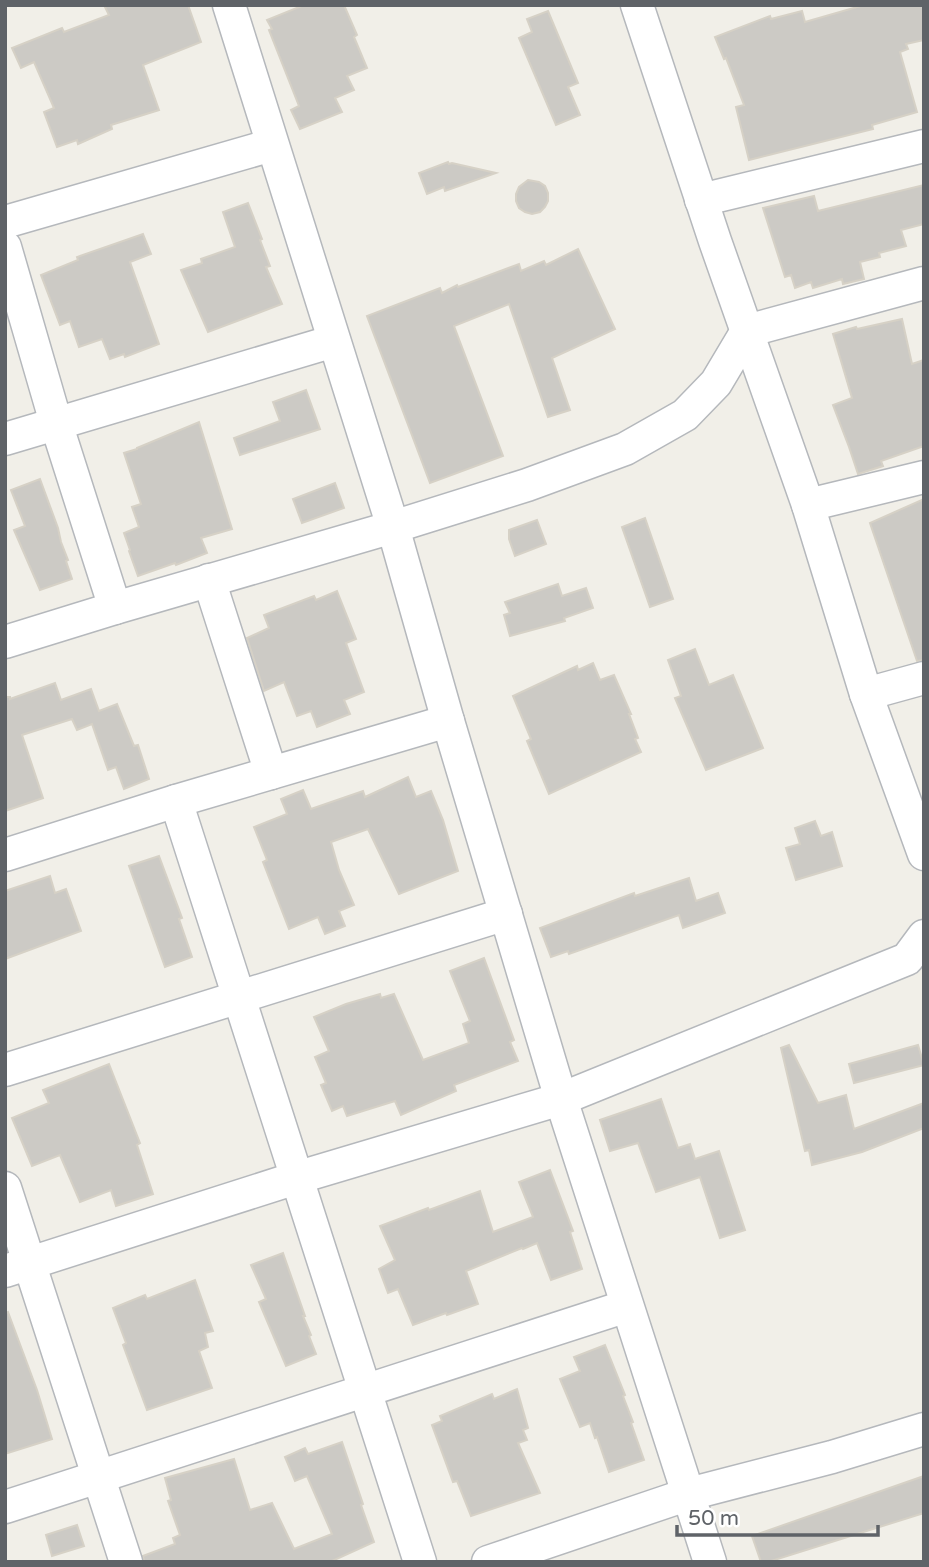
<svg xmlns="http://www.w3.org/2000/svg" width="929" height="1567" viewBox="0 0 929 1567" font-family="'Varela Round',sans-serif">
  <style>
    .building { fill: #cccac5; stroke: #d6d1c6; stroke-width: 2 }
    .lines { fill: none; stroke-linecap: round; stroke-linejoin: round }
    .minor-casing { stroke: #b5b8bc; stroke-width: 35 }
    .minor { stroke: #fff; stroke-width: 32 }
  </style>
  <rect width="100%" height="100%" fill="#f1efe8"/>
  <!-- building -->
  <g class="building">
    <path d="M104,5h84l13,37 -58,23 16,45 -48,15 1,4 -34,15 -1,-4 -20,7 -13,-35 10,-4 -20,-46 -13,6 -9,-20 50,-20 2,4 45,-17z"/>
    <path d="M304,5h40l13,30 -3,2 13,31 -20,8 7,14 -19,8 7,14 -42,17 -9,-19 8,-4 -30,-76 3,-1 -5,-9z"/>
    <path d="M864,5h60v35l-18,4 2,5 -8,3 17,60 -45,13 1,4 -124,31 -13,-53 8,-2 -18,-47 -2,1 -9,-22 55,-21 1,3 31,-8 3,11z"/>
    <path d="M548,11l30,72 -10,4 12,28 -24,10 -37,-87 13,-6 -5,-13z"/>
    <path d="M448,162l1,2 3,-1 44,10 -51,18 -1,-4 -17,7 -8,-21z"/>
    <path d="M528,180l11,2 6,4 3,7v8l-3,6 -5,5 -8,2 -7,-2 -6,-4 -3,-7v-7l3,-7z"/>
    <path d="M924,185v39l-23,6 5,16 -27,7 1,4 -20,5 4,17 -21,5 -1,-5 -29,9 -2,-6 -16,6 -4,-13 -6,2 -22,-69 51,-12 4,15z"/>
    <path d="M248,203l14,36 -2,1 10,26 -4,1 16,37 -74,28 -27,-62 21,-7 -1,-4 34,-12 -12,-35z"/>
    <path d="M143,234l8,20 -21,8 29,82 -34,13 -1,-3 -14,5 -8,-20 -23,8 -9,-26 -10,4 -19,-50 37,-15 -1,-3z"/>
    <path d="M578,249l37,80 -63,29 18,52 -22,7 -39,-113 -55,22 49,130 -73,27 -63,-167 73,-28 2,5 15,-8 1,2 61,-23 2,7 23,-10 2,4z"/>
    <path d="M902,319l10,45 12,-4v86l-43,15 2,5 -25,8 -9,-27 -16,-42 19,-7 -19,-64 23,-7 1,2z"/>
    <path d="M306,390l14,39 -80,26 -6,-17 46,-17 -7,-19z"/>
    <path d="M199,422l33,107 -31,9 6,15 -31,12 -1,-2 -37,13 -9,-25 1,-1 -6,-17 15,-6 -7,-20 9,-3 -17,-51 13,-4v-1z"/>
    <path d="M40,479l18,49 3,14 7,18 -2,1 6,18 -32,11 -26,-60 11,-4 -14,-36z"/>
    <path d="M335,483l9,25 -42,15 -9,-24z"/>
    <path d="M924,499v161l-7,1 -47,-138z"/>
    <path d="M645,518l28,81 -23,8 -28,-80z"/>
    <path d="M537,520l9,24 -31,12 -6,-17v-9z"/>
    <path d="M558,584l4,12 24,-8 7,20 -29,10 1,3 -55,15 -6,-21 6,-2 -5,-11z"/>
    <path d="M337,591l19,48 -10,4 18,49 -20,8 6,14 -33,13 -6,-16 -14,5 -13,-34 -20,9 -17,-53 22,-10 -5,-13 50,-19 2,4z"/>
    <path d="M695,649l14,36 24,-10 30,73 -57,22 -31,-72 6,-2 -13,-36z"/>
    <path d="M593,663l7,17 14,-5 17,39h-2l9,24 -3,1 6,13 -92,42 -22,-53 4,-2 -18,-43 64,-30 1,4z"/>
    <path d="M55,683l6,17 30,-11 8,22 18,-7 17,42 4,-1 11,34 -25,10 -8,-22 -8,3 -16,-46 -15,6 -5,-11 -50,16 21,63 -38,13v-114h5v2z"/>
    <path d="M408,777l8,20 15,-6 12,29 15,51 -59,23 -31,-65 -37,13 8,28 15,35 -15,6 6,15 -20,8 -7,-17 -29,12 -26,-67 4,-2 -13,-33 33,-13 -6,-15 22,-9 8,19 52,-18 2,6z"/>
    <path d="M815,821l6,15 11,-4 10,34 -46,14 -10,-32 14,-4 -5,-16z"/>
    <path d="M159,856l23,62 -3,1 13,38 -27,10 -36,-101z"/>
    <path d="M50,876l5,17 11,-4 15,42 -76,28v-68z"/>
    <path d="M689,878l7,23 22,-8 7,20 -42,15 -4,-13 -110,39 -1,-3 -17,6 -11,-29 94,-35 1,3z"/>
    <path d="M484,958l30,82 -4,2 8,19 -64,24 2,6 -55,24 -6,-14 -48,15 -4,-10 -11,5 -11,-26 5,-2 -11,-26 14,-6 -15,-34 32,-13 34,-10 1,4 13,-4 29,66 46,-17 -6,-19 7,-3 -20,-50z"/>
    <path d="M789,1045l29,58 28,-8 8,34 70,-26v25l-62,24 -50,13 -3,-15 -4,1 -24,-103z"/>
    <path d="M918,1045l6,20 -70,18 -5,-19z"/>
    <path d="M109,1064l31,79 -3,2 16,49 -37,12 -5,-16 -31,12 -20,-47 -28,11 -20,-48 37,-15 -6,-13z"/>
    <path d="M661,1099l17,49 12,-4 5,15 24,-8 26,79 -25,8 -20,-61 -44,15 -18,-49 -28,8 -10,-31z"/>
    <path d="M550,1170l23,61 -3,1 12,37 -31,11 -14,-37 -14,6 -1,-1 -56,23 12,33 -31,11 -1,-2 -33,12 -15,-36 -10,4 -9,-24 16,-9 -15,-34 48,-18 1,2 51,-19 13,41 40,-15 -14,-35z"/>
    <path d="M283,1253l22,63h-2l8,19 -2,1 7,18 -30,12 -27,-64 7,-3 -15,-34z"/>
    <path d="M195,1280l18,51 -8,2 3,14 -9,4 13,37 -65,22 -24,-65 3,-2 -13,-35 32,-13 2,4z"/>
    <path d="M8,1312l29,78 15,49 -47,15v-141z"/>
    <path d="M605,1345l20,50 -2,1 10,26 -2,1 13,37 -35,12 -12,-35 -2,1 -5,-15 -10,4 -20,-48 20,-8 -6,-14z"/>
    <path d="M517,1389l11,39 -5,2 4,10 -9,3 22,50 -69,23 -14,-35 -4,1 -21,-57 10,-4 -2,-5 52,-22 2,5z"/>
    <path d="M342,1442l21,62 -2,1 13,37 -44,20h-186l-1,-6 32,-12 -2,-6 7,-3 -12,-34 3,-1 -6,-22 69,-19 16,51 22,-7 22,46 38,-15 -25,-58 -12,5 -10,-24 20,-9 3,6z"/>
    <path d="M924,1476v37l-156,49h-7l-9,-26z"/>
    <path d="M77,1525l7,21 -32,10 -6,-21z"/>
  </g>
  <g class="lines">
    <defs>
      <g id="minor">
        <path d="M229,5l164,522 55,194 113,378 149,463"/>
        <path d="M637,5l78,236 93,264 58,189 58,160"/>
        <path d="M701,200l223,-54"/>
        <path d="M5,222l267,-77"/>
        <path d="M5,247l51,176 59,185"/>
        <path d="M5,439l329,-98"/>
        <path d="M808,505l116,-28"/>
        <path d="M209,580l62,193"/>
        <path d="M5,642l110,-34 278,-81 134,-42 98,-36 60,-34 31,-32 31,-52 177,-48"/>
        <path d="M866,694l58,-16"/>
        <path d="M176,801l244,761"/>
        <path d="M5,855l171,-54 272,-80"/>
        <path d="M5,1070l501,-156"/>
        <path d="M5,1188l121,374"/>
        <path d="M5,1271l291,-93 265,-79 346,-140 17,-23"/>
        <path d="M5,1507l622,-201"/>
        <path d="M488,1562l201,-68 143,-37 92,-28"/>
      </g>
    </defs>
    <!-- minor casing -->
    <use href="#minor" class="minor-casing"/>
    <!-- minor -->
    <use href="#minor" class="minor"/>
  </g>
  <!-- border -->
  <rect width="929" height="1567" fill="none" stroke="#5f6368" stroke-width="14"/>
  <!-- scale -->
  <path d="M677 1525v10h201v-10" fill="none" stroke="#5f6368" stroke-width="3.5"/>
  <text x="688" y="1525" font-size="21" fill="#5f6368" stroke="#ffffff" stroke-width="5" paint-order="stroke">50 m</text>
</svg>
